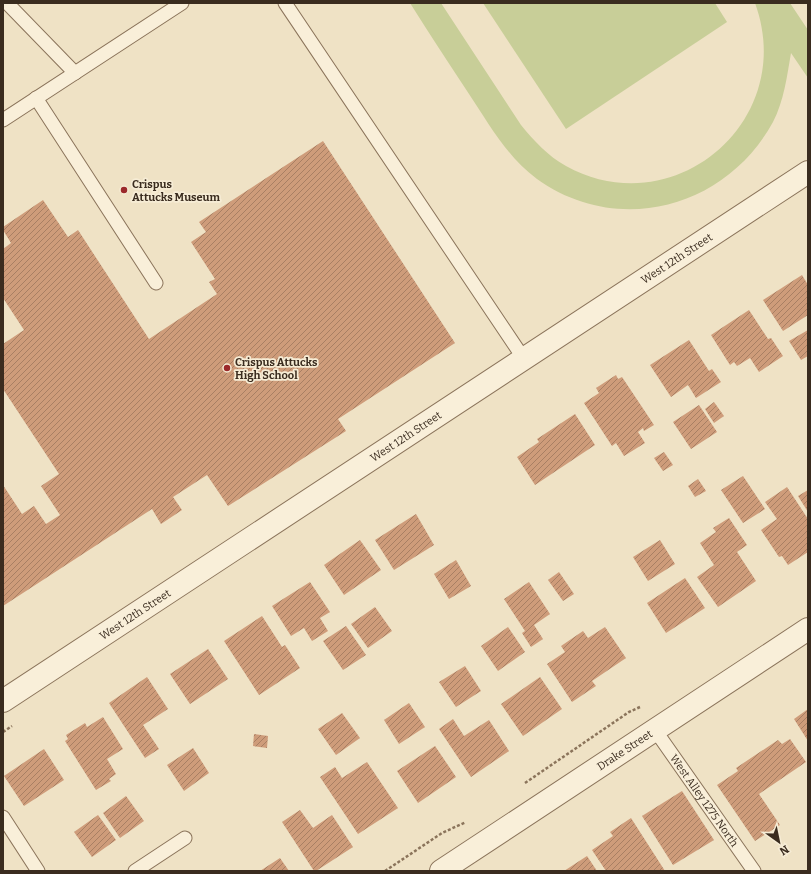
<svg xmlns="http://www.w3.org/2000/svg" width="811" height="874" viewBox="0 0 811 874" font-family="Bitter,serif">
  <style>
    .garden { fill: #c8ce98 }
    .building { fill: url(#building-hatch) }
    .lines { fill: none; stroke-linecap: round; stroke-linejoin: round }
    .service-casing { stroke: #8b745b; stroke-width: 15 }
    .minor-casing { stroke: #8b745b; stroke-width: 24 }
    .path { stroke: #8b745b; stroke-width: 2.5; stroke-dasharray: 3 2; stroke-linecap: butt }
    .service { stroke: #f9efd9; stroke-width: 13 }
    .minor { stroke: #f9efd9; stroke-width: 22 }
    .poi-dot { fill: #9b292b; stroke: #f6ecd5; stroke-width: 1.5 }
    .labels { text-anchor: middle; stroke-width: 3.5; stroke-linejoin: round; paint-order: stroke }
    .poi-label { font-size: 11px; font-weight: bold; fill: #3a2c1f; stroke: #f6ecd5; text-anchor: start }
    .street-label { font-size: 11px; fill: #3a2c1f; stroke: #f6ecd5 }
  </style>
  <defs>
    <pattern id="building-hatch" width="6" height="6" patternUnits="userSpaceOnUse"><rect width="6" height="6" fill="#ce9c7a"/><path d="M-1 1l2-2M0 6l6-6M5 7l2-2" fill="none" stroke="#a87f63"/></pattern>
  </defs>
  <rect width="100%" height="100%" fill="#efe2c5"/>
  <!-- garden -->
  <g class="garden">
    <path d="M410,3h31l80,122c13,16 27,31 45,41 109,60 232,-46 189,-163h35l18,27v48l-17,-25c-4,23 -7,48 -18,69 -47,86 -155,115 -236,57 -30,-22 -48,-55 -68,-85 -20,-30 -40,-61 -59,-91z"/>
    <path d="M483,3h232l12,19 -161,107z"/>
  </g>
  <!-- building -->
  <g class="building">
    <path d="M323,141l132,202 -117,76 8,12 -118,75 -21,-31 -34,22 9,13 -21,14 -9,-15 -149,97v-121l19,29 12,-8 12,18 14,-9 -19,-29 18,-12 -56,-85v-45l21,-14 -21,-32v-49l8,-6 -8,-13v-3l40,-27 25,37 10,-7 71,109 68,-45 -8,-12 6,-3 -24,-37 15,-10 -7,-10z"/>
    <path d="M802,275l6,10v30l-25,16 -20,-31z"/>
    <path d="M749,310l19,29 3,-1 12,18 -24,16 -9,-14 -13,8 -3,-4 -4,3 -19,-30z"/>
    <path d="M808,330v26l-7,4 -12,-19z"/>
    <path d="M689,340l20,31 3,-2 9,13 -25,16 -8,-13 -17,12 -21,-32z"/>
    <path d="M616,375l2,4 4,-2 32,48 -10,6 -1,-3 -5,4 7,11 -21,13 -8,-13 -4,3 -28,-43 15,-10 -3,-5z"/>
    <path d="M714,402l10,14 -10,7 -9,-14z"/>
    <path d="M699,405l18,27 -26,17 -18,-27z"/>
    <path d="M575,414l20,31 -60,40 -18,-28 22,-15 -2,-3z"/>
    <path d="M664,452l9,13 -10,6 -9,-13z"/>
    <path d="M743,476l22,33 -22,14 -22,-33z"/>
    <path d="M698,479l8,12 -11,6 -7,-11z"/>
    <path d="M787,487l21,32v33l-20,13 -6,-9 -3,1 -18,-27 16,-11 -12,-17z"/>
    <path d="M808,490v22l-10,-16z"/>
    <path d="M416,514l18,31 -40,25 -19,-30z"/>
    <path d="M729,518l18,27 -10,7 19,29 -38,26 -21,-30 17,-12 -14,-22 16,-11 -3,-4z"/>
    <path d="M360,540l21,30 -37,25 -20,-30z"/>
    <path d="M660,540l15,24 -27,17 -15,-24z"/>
    <path d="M456,560l15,26 -22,13 -15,-25z"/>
    <path d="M559,572l15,22 -11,7 -15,-21z"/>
    <path d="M685,578l20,30 -39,25 -19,-30z"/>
    <path d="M310,582l20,30 -10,6 8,13 -16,10 -8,-13 -13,8 -19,-30z"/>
    <path d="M529,582l21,32 -16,11 9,14 -12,8 -9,-14 3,-2 -21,-32z"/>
    <path d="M375,607l17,24 -24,17 -17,-24z"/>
    <path d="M262,616l20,31 3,-2 15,23 -41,27 -35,-54z"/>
    <path d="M346,626l20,29 -23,15 -20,-29z"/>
    <path d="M508,627l17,25 -27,19 -17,-25z"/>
    <path d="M605,627l21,31 -34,23 4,5 -24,16 -25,-38 18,-12 -4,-6 22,-15 5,7z"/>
    <path d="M208,649l20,30 -38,25 -20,-30z"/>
    <path d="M465,666l16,25 -25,16 -17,-25z"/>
    <path d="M147,677l21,32 -25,16 16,24 -14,9 -36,-55z"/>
    <path d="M540,677l22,32 -39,27 -22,-32z"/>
    <path d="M409,703l16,24 -26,17 -15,-24z"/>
    <path d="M808,709v32l-14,-22z"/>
    <path d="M342,713l18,25 -24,17 -18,-26z"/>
    <path d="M103,717l20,32 -16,10 9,15 -7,5 2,2 -15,9 -31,-49 3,-2 -2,-4 19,-12 2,4z"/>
    <path d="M453,719l11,17 25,-16 20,31 -38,26 -32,-48z"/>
    <path d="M254,734l14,2 -1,12 -14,-2z"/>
    <path d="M790,739l16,23 -47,32 21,31 -25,16 -38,-56 21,-14 -2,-3 42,-28 4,4z"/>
    <path d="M435,746l21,31 -38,26 -21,-32z"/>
    <path d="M193,748l16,25 -25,18 -17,-26z"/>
    <path d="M44,749l20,31 -40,26 -20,-30z"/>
    <path d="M367,762l31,46 -40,26 -38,-57 15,-10 7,11z"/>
    <path d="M682,791l32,49 -41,25 -31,-49z"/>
    <path d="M126,796l18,25 -24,17 -17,-25z"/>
    <path d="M300,810l13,18 19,-13 21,32 -37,24h-2l-32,-49z"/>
    <path d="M98,815l18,25 -24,17 -18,-25z"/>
    <path d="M631,818l34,53h-59l-14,-21 21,-14 -3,-4z"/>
    <path d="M587,856l10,15h-33z"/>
    <path d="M280,858l9,13h-29z"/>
  </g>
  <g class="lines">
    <defs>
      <g id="service">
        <path d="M7,3l68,70"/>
        <path d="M285,3l239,356"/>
        <path d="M36,98l120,185"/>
        <path d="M3,120l179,-117"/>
        <path id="s1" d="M655,730l99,141"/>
        <path d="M3,817l35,54"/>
        <path d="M135,871l50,-33"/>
      </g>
      <g id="minor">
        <path id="s2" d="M3,701l805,-529"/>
        <path id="s3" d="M441,871l367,-242"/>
      </g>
    </defs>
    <!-- service casing -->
    <use href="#service" class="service-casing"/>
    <!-- minor casing -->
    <use href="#minor" class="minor-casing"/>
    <!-- path -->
    <g class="path">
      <path d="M3,732l9,-6"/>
      <path d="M525,783l104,-71 11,-5"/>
      <path d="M385,871l57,-38 24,-11"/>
    </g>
    <!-- service -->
    <use href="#service" class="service"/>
    <!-- minor -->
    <use href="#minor" class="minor"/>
  </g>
  <!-- markers -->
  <g class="poi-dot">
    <circle cx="124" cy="190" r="4"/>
    <circle cx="227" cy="368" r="4"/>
  </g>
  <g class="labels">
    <!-- poi labels -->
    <g class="poi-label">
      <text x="132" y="188">Crispus<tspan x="132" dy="13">Attucks Museum</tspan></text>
      <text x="235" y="366">Crispus Attucks<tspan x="235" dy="13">High School</tspan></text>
    </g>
    <!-- street labels -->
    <g class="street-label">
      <text dy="4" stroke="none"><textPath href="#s2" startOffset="806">West 12th Street</textPath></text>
      <text dy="4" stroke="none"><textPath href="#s2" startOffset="482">West 12th Street</textPath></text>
      <text dy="4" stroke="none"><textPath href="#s2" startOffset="158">West 12th Street</textPath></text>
      <text dy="4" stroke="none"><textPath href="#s3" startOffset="220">Drake Street</textPath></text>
      <text dy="4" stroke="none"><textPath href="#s1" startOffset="86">West Alley 1275 North</textPath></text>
    </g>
  </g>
  <!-- border -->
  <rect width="811" height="874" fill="none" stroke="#3a2c1f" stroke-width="8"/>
  <!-- north arrow -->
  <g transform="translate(779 842) rotate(147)" stroke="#f6ecd5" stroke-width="3" paint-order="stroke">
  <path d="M0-3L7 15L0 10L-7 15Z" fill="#3a2c1f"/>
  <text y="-6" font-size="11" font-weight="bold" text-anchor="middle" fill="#3a2c1f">N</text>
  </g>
</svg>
